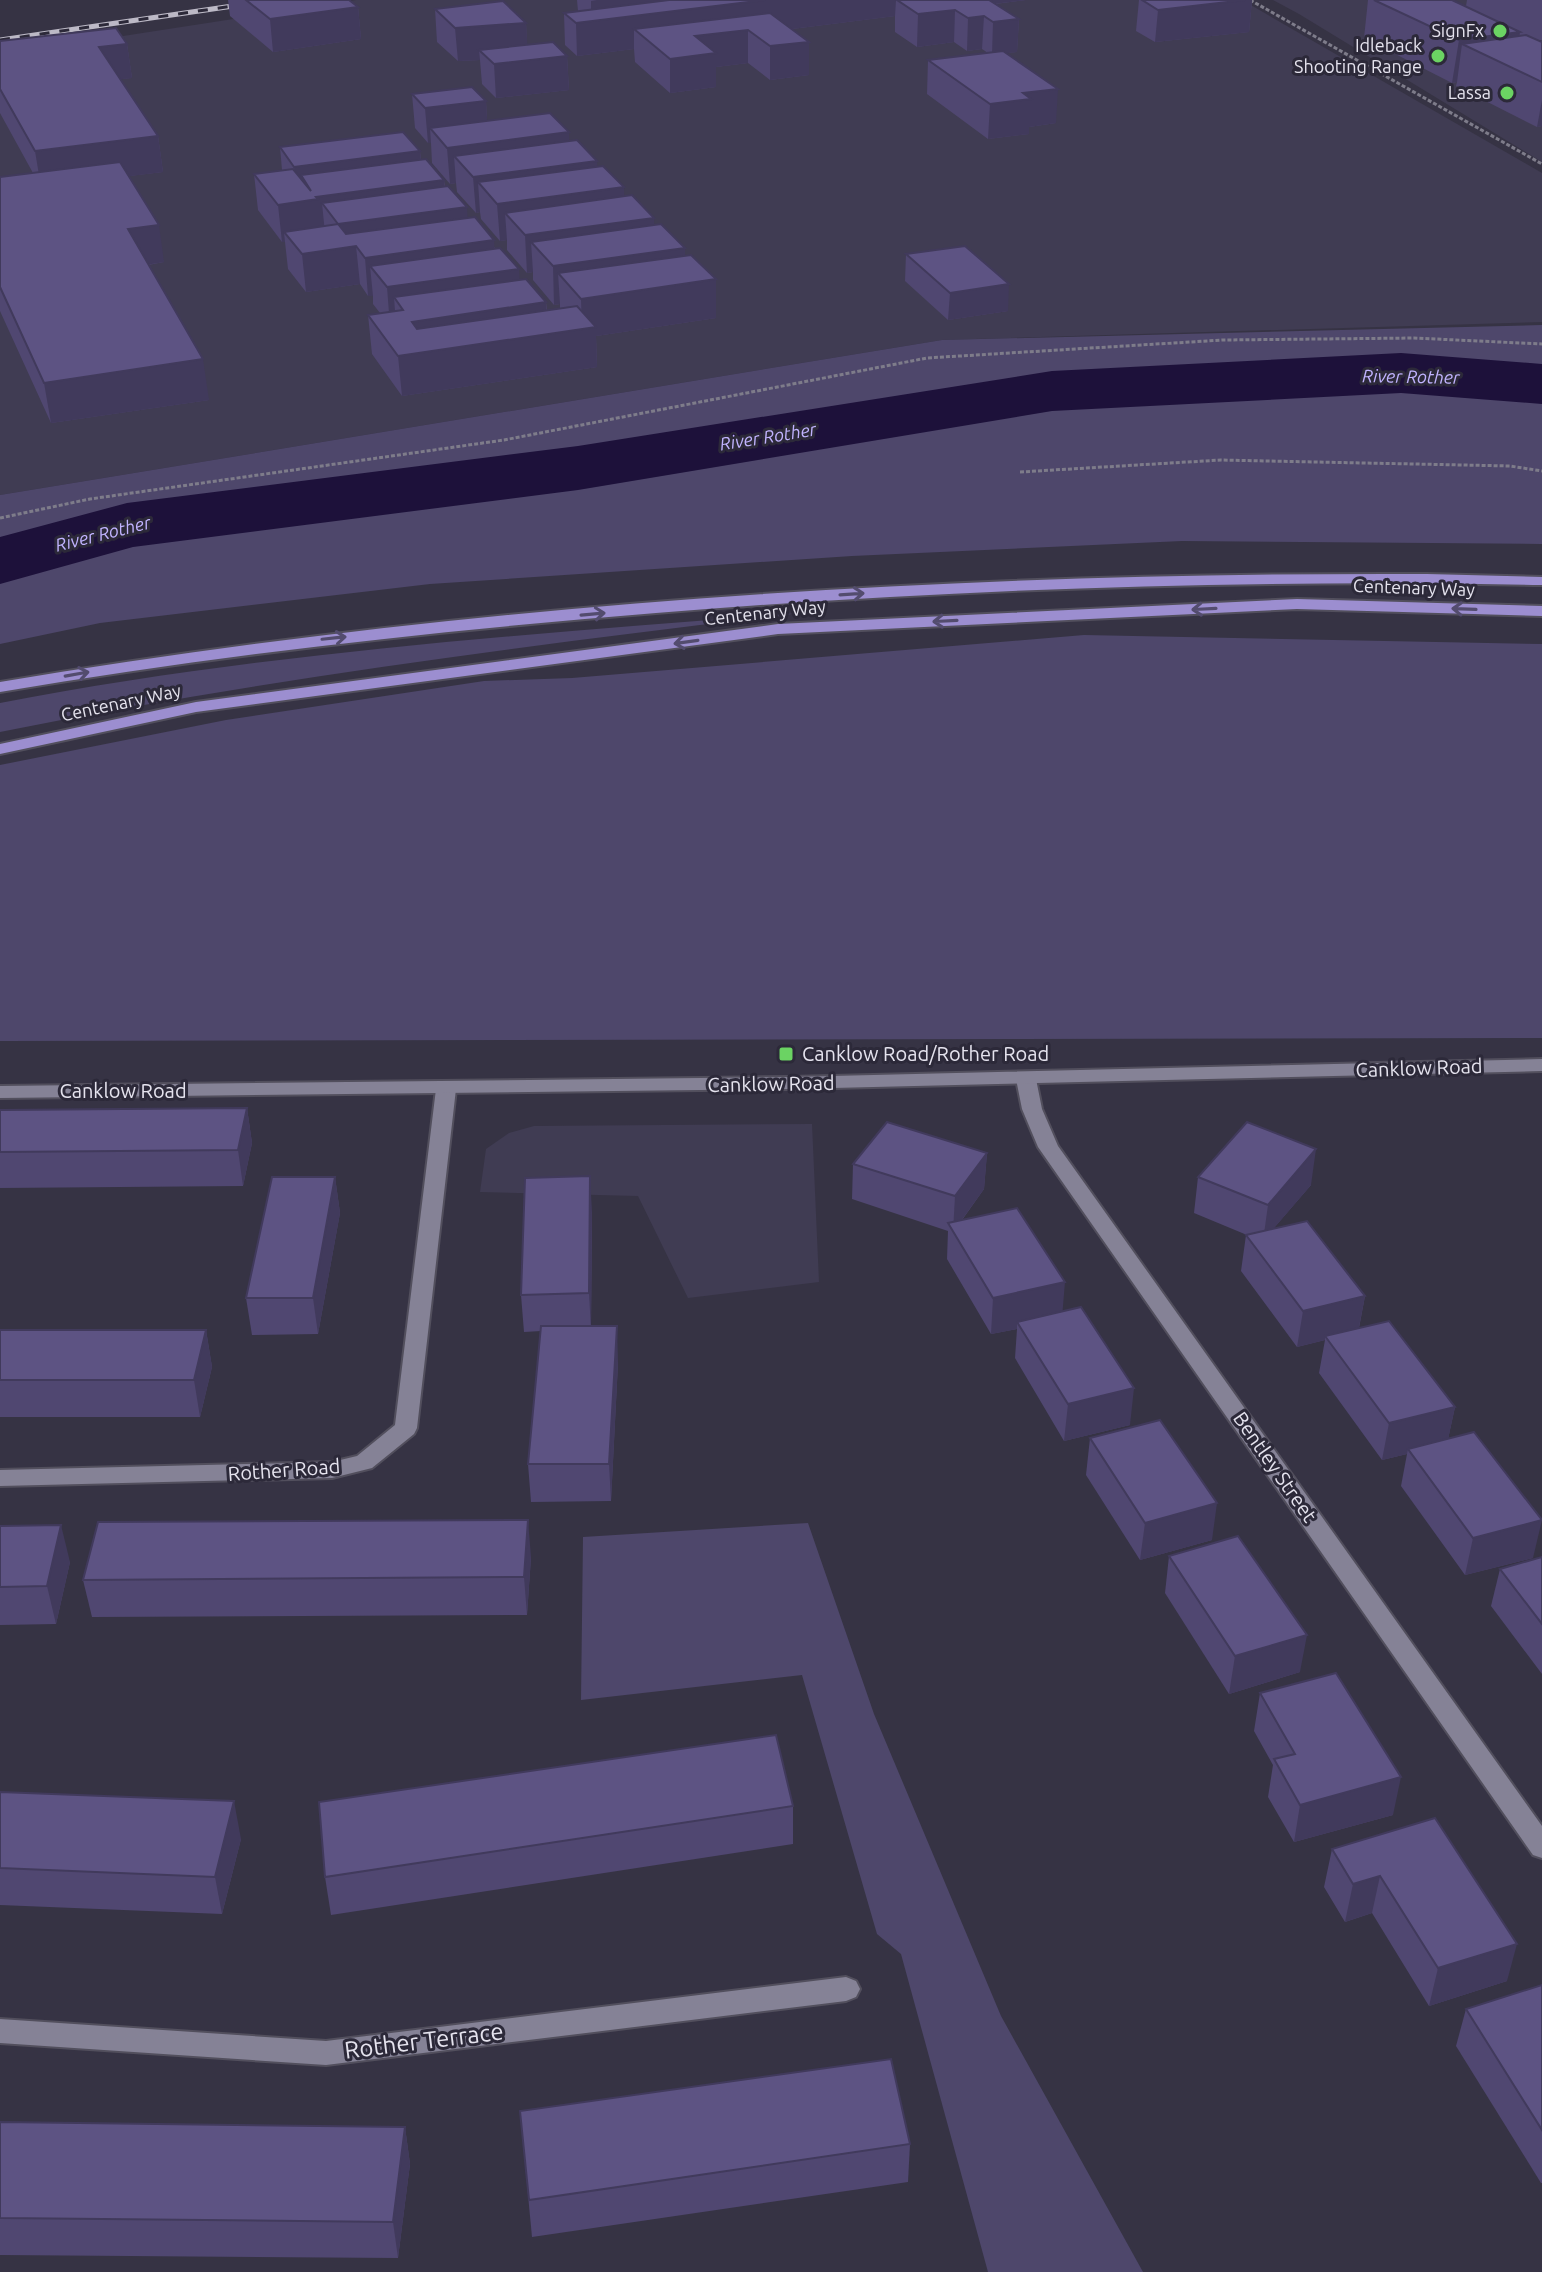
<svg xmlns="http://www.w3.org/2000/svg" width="1542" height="2272" viewBox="0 0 1542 2272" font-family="Ubuntu,sans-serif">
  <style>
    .built { fill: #403c53 }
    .green { fill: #4e476b }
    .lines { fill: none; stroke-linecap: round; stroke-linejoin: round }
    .river { fill: #1d113a; fill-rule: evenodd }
    .street-casing { stroke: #524f5d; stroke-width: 4 }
    .secondary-casing { stroke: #524f5d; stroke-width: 4 }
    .primary-casing { stroke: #524f5d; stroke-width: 4 }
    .path { stroke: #7e7c8a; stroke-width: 3; stroke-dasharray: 4 2; stroke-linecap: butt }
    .street { fill: #858296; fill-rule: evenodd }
    .secondary { fill: #858296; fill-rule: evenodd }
    .primary { fill: #9c8ed0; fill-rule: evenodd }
    .rail-casing { stroke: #bcb9c6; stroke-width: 5 }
    .rail { stroke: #2c2939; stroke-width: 3; stroke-dasharray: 10; stroke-linecap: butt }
    .wall { fill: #504771 }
    .shaded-wall { fill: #413a5c; fill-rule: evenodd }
    .building { fill: #5d5383; stroke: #413a5c; stroke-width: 2 }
    .oneway { stroke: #534c6e }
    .poi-dot { fill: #6bd363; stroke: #2c2939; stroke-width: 3 }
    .labels { text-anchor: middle; stroke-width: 6; stroke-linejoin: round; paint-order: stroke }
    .far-poi-label { font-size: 18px; fill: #e5e3ee; stroke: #2c2939; text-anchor: end }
    .far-water-label { font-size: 18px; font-style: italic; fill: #c1b3ff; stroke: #2c2939 }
    .far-street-label { font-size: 18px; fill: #e5e3ee; stroke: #2c2939 }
    .poi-label { font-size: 20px; fill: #e5e3ee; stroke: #2c2939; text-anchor: start }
    .street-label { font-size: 20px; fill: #e5e3ee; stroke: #2c2939 }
    .near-street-label { font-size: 24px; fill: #e5e3ee; stroke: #2c2939 }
  </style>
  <rect width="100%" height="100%" fill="#363344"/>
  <!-- built -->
  <g class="built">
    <path d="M356,0h886l300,173v149l-600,18 -942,155v-440z"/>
    <path d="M1273,0h269v162l-243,-148z"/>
    <path d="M812,1124l7,158 -131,16 -50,-102 -158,-4 6,-43 23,-16 25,-7z"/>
  </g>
  <!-- green -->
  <g class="green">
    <path d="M1542,325v219l-360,-3 -330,15 -422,28 -330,39 -100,21v-149l942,-155z"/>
    <path d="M800,613c-268,32 -535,66 -800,119v-29c265,-51 532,-69 800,-90z"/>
    <path d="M1084,635l458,9v394l-1542,3v-276l226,-45 258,-39 88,-3z"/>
    <path d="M808,1523l66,191 127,302 142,256h-155l-87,-318 -24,-20 -75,-259 -221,25 2,-163z"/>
  </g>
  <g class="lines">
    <!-- river -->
    <path class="river" d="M1401,353l141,11v40l-141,-11 -349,18 -474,79 -445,57 -133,37v-47l127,-34 451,-57 474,-75z"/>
    <defs>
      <g id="street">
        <path d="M1026,1073l10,6 6,30 16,37 484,680v32l-9,-3 -495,-708 -16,-38 -6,-30z"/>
        <path d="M446,1083l10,6 -39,339 -3,6 -42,34 -40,10 -332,8v-16l332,-8 25,-6 38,-31 41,-336z"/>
        <path d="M846,1977l10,4 4,8 -4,8 -10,4 -520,64 -326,-22v-24l326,22z"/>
      </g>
      <path id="secondary" d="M1542,1059v12l-751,18 -791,9v-12l791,-9z"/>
      <g id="primary">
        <path d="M1427,574l115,3v8c-296,-6 -591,4 -886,28 -220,18 -439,42 -656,79v-10c470,-79 951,-110 1427,-108z"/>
        <path d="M1297,599l245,7v10l-245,-7 -519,25 -582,78 -196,42v-10l196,-42 582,-78z"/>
      </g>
    </defs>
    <!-- street casing -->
    <use href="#street" class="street-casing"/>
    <!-- secondary casing -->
    <use href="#secondary" class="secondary-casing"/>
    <!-- primary casing -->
    <use href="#primary" class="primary-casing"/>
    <!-- path -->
    <g class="path">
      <path d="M1250,0l292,164"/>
      <path d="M1020,472l201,-12 289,6 32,5"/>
      <path d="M0,518l90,-19 414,-59 423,-82 296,-18 191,-2 128,6"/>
    </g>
    <!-- street -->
    <use href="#street" class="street"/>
    <!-- secondary -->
    <use href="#secondary" class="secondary"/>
    <!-- primary -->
    <use href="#primary" class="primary"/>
    <defs>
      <path id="rail" d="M0,40l274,-40"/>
    </defs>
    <!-- rail casing -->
    <use href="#rail" class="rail-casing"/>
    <!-- rail -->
    <use href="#rail" class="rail"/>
  </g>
  <!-- wall -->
  <g class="wall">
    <path d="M228,0h121l9,7 3,32 -88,13 -43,-36z"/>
    <path d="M577,0h449l-31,4 24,15 -2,33 -11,1 50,70 -27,4v7l-41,5 -61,-45 1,-34 60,-7 -6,-4 -15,2 -13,-9 -37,5 -22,-15v-16l-103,13 17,46 -39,5 -22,-17 -32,4v20l-46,6 -35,-31 -1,-13 -57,7 -12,-11 -1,-32 14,-2z"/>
    <path d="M1139,0h113l-3,32 -94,10 -19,-11z"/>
    <path d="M1368,0h85l13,6 1,-6h75v40h-4l4,2v84l-5,1 -81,-41 1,-4 -5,1 -88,-45z"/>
    <path d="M435,9l91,14 1,22 40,11 2,34 -73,8 -14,-14 -2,-24 -22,1 -21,-19z"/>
    <path d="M0,41l127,3 5,34 -12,1 38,57 5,36 -34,4 35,86 -16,3 61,135 -158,23 -51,-112v-134l33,-4 -33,-60z"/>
    <path d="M412,94l74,7 1,20 82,11v9l29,26 26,20v10l61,59 31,23v39l-120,18 1,31 -195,29 -30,-42 -4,-39 12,-2 -7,-9v-8h-5l-8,-12 -54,8 -18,-23 -3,-27h-3l-24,-32 -4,-36 28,-4 -2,-23 140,4 1,9 23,20 1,7 23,31 27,30 24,32 27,22 1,8 13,-2v-4l-6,1 -21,-25v-8l-6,1 -20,-23v-10l-7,1 -19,-22 -1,-7 -4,1 -19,-21 -1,-9 -6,1 -18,-21 -1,-20h-3l-13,-15z"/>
    <path d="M906,254l102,57 -60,9 -43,-39z"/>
    <path d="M247,1108l5,35 -9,43 -243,2v-78z"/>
    <path d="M987,1153l-3,36 -22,31 100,92 68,113 -66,16 -49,-83 2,-29 -26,5 -44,-75 1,-28 -96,-32 1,-35z"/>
    <path d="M335,1177l5,36 -22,121 -66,1 -6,-37z"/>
    <path d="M1198,1177l113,8 -38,44 92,67 -6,32 96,79 -7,32 85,119 -68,17 -64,-89 6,-32 -25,6 -63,-87 6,-33 -28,7 -56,-76 5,-36h1l-53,-22z"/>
    <path d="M592,1212l-1,114 27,37 -7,138 -80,1 -3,-38 13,-133 -17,1 -3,-37z"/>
    <path d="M0,1330h206l6,37 -12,50h-200z"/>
    <path d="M1090,1438l122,102 -72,20 -54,-85z"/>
    <path d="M0,1526l70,36 -14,62 -56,1z"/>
    <path d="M1169,1556l131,116 -71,22 -64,-101z"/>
    <path d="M531,1557l-4,58 -435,2 -9,-37z"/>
    <path d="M1542,1557v117l-51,-68 9,-37z"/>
    <path d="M1260,1693l133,122 -99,27 -26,-45 5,-32 -19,-34z"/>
    <path d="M0,1792l241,47 -19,75 -222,-9z"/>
    <path d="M793,1806v38l-462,71 -6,-38z"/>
    <path d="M1435,1818l72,163 -78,25 -57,-93 -27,9 -21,-35 8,-38z"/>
    <path d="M1542,1985v198h-1l-85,-137 10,-37z"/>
    <path d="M520,2111l390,33 -2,38 -376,55z"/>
    <path d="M0,2122l405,5 5,37 -12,94 -398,-3z"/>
  </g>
  <!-- shaded-wall -->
  <g class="shaded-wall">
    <path d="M597,0h299l-1,16 -142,18 -5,-4v33l-32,4v20l-46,6v-34l-36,-30v20l-57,7 -1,-33 15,-2v-20z"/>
    <path d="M897,0h129l-109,13z"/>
    <path d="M1245,0h7l-3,32 -94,10 3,-32z"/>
    <path d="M358,7l3,32 -88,13 -3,-33z"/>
    <path d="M955,10l-1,32 -37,5 1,-33z"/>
    <path d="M984,16l-2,33 -15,2 1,-33z"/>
    <path d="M1019,19l-2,33 -25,3 1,-33z"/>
    <path d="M526,23l2,33 -49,-6 1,10 -22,1 -3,-33z"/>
    <path d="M1520,32l-6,37 -52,-25 -5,38 -5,1 7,-43z"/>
    <path d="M809,42v33l-39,5v-34z"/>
    <path d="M127,44l5,34 -29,3 -4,-34z"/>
    <path d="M567,56l2,34 -73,8 -2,-34z"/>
    <path d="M1058,89l-2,34 -27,4v7l-41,5 2,-35 33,-11z"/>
    <path d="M1542,100v26l-5,1z"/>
    <path d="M486,101l2,35 -58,-8 1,15h-3l-3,-35z"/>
    <path d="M569,132l1,32 27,-3 2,30 25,-4 1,35 29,-4 1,34 30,-4v35l31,-4v39l-120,18 1,31 -195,29 -4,-40 5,-46 -9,-13 2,28 -6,1 -3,-39 -17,-21 3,30h-5l-3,-38 -9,-12 4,38 -54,8 -4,-38 36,-30 -16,-21 3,30 -41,-1 1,10h-3l-4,-37 20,-3 -4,-35 126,-16 3,32 21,-3 2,30 21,-3 2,37 25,-4 2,32 23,-3 2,37 25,-4 2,32 34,-5 -1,-30 -23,-26 2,31 -6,1 -1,-39 -22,-24 2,30 -6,1 -2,-38 -20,-22 2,27 -7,1 -3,-37 -19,-22 2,30 -4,1 -3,-36 -19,-21 2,27 -6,1 -3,-36zM301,175l10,16 -7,10z"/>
    <path d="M158,136l5,36 -122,15 -6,-36z"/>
    <path d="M159,225l5,37 -31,5 -5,-38z"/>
    <path d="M1009,284l-1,27 -60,9 2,-27z"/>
    <path d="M203,359l6,41 -158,23 -7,-40z"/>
    <path d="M247,1108l5,35 -9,43 -5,-36z"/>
    <path d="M1316,1149l-5,36 -48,56 5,-36z"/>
    <path d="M987,1153l-3,36 -31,43 2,-36z"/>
    <path d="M590,1176l2,36 -1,118 -2,-37z"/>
    <path d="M335,1177l5,36 -22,121 -5,-36z"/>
    <path d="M1065,1282l-3,36 -45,4v7l-26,5 2,-36z"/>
    <path d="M1365,1296l-7,36 -33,4v4l-28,7 6,-36z"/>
    <path d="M617,1326l1,37 -7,138 -2,-37z"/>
    <path d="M206,1330l6,37 -12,50 -6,-37z"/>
    <path d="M1134,1388l-4,37 -66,16 4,-37z"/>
    <path d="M1455,1407l-8,37 -39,5 -1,5 -25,6 7,-37z"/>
    <path d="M1217,1503l-5,37 -72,20 5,-37z"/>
    <path d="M528,1520l3,37 -4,58 -3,-38z"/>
    <path d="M1542,1520l-9,38 -68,17 8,-37z"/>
    <path d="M61,1525l9,37 -14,62 -9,-38z"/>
    <path d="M1307,1635l-7,37 -71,22 6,-38z"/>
    <path d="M1401,1777l-8,38 -99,27 6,-37z"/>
    <path d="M234,1801l7,38 -19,75 -7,-37z"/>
    <path d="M1380,1876l-8,37 -27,9 8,-38z"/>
    <path d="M1517,1944l-10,37 -78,25 9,-38z"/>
    <path d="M405,2127l5,37 -12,94 -5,-36z"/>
  </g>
  <!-- building -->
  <g class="building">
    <path d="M246,0h103l9,7 -88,12z"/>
    <path d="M669,0h96l-189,23 -12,-10z"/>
    <path d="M897,0h92l30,19 -26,3 -9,-6 -16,2 -13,-8 -37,4z"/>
    <path d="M1142,0h103l-87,10z"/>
    <path d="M1374,0h78l68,32 -61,8z"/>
    <path d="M503,1l23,22 -71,5 -20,-19z"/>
    <path d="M770,13l39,29 -39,4 -22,-16 -53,6 21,17 -46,6 -36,-30z"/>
    <path d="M116,28l11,16 -28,3 59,89 -123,15 -35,-62v-48z"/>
    <path d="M1526,35l16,7v40l-80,-38z"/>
    <path d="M553,42l14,14 -73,8 -15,-14z"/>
    <path d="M1003,51l55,38 -35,4 8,6 -41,5 -62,-44z"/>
    <path d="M472,87l14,14 -61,7 -13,-14z"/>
    <path d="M550,113l19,19 -122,16 -17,-20z"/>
    <path d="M403,132l17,19 -126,16 -14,-20z"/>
    <path d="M577,140l20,21 -124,16 -19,-21z"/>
    <path d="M426,159l18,21 -128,17 2,2 -40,6 -24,-31 39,-5 18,22 -10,-16z"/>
    <path d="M120,162l39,63 -31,4 75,130 -159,24 -44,-96v-110z"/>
    <path d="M603,166l21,21 -127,17 -19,-22z"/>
    <path d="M448,186l19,21 -129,17 -16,-21z"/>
    <path d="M632,195l22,23 -129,17 -20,-22z"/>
    <path d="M475,217l19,23 -129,18 -9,-12 -54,8 -18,-22 54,-8 8,10z"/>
    <path d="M661,224l24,24 -132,18 -22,-24z"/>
    <path d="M965,246l44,38 -59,9 -44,-39z"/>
    <path d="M500,248l19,21 -132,18 -17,-21z"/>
    <path d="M691,255l25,24 -135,20 -23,-26z"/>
    <path d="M526,279l20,23 -134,20 5,7 160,-23 19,21 -198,29 -30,-41 35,-5 -9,-13z"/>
    <path d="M247,1108l-9,42 -238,2v-42z"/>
    <path d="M887,1122l100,31 -32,43 -102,-32z"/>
    <path d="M1247,1122l69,27 -48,56 -70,-28z"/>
    <path d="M590,1176l-1,117 -68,2 4,-117z"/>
    <path d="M272,1177h63l-22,121h-67z"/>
    <path d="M1017,1208l48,74 -72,16 -45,-75z"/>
    <path d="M1307,1221l58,75 -62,15 -57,-76z"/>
    <path d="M1081,1307l53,81 -66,16 -51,-82z"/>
    <path d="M1389,1321l66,86 -66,16 -64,-87z"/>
    <path d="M541,1326h76l-8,138h-81z"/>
    <path d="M0,1330h206l-12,50h-194z"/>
    <path d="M1160,1420l57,83 -72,20 -55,-85z"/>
    <path d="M1474,1432l68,88 -69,18 -65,-89z"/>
    <path d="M528,1520l-4,57 -441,3 15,-58z"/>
    <path d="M61,1525l-14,61 -47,1v-61z"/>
    <path d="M1238,1536l69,99 -72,21 -66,-100z"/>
    <path d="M1542,1557v67l-42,-55z"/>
    <path d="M1336,1673l65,104 -101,28 -26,-46 21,-5 -35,-61z"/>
    <path d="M776,1735l17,71 -468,71 -6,-75z"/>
    <path d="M0,1792l234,9 -19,76 -215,-9z"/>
    <path d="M1435,1818l82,126 -79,24 -58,-92 -27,8 -21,-35z"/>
    <path d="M1542,1985v145l-76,-121z"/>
    <path d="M891,2059l19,85 -381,56 -9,-89z"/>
    <path d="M0,2122l405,5 -12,95 -393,-4z"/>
  </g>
  <!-- one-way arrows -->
  <defs><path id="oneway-shaft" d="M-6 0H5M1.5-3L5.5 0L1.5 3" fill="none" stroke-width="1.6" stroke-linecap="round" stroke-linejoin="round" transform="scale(2)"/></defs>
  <g class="oneway">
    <use href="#oneway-shaft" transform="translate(852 594) rotate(-4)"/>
    <use href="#oneway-shaft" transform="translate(1204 609) rotate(177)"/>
    <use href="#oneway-shaft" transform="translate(1464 609) rotate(-178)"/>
    <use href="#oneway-shaft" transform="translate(593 614) rotate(-5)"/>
    <use href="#oneway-shaft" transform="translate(945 621) rotate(177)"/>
    <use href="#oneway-shaft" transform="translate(334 638) rotate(-6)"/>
    <use href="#oneway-shaft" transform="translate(686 642) rotate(172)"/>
    <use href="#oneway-shaft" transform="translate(77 674) rotate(-10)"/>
  </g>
  <!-- markers -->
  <g class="poi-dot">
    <circle cx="1500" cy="31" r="8"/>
    <circle cx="1438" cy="56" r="8"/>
    <circle cx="1507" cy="93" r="8"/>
    <rect x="778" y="1046" width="16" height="16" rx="4"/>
  </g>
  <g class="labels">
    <!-- far-poi labels -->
    <g class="far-poi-label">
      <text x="1484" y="37">SignFx</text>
      <text x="1422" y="52">Idleback<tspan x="1422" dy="21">Shooting Range</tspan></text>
      <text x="1491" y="99">Lassa</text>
    </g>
    <!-- far-water labels -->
    <g class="far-water-label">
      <text transform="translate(1411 377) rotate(1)" y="6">River Rother</text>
      <text transform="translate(768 437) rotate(-9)" y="6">River Rother</text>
      <text transform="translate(103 534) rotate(-14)" y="6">River Rother</text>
    </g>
    <!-- far-street labels -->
    <g class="far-street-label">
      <text transform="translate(1414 588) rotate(2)" y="6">Centenary Way</text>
      <text transform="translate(765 613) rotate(-6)" y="6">Centenary Way</text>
      <text transform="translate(121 703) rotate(-12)" y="6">Centenary Way</text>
    </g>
    <!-- poi labels -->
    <g class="poi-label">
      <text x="802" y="1061">Canklow Road/Rother Road</text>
    </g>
    <!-- street labels -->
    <g class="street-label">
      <text transform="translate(1419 1068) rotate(-2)" y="7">Canklow Road</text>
      <text transform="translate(771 1084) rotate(-1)" y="7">Canklow Road</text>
      <text x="123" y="1098">Canklow Road</text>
      <text transform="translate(1275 1467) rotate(55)" y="7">Bentley Street</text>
      <text transform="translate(284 1470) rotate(-4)" y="7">Rother Road</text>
    </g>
    <!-- near-street labels -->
    <g class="near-street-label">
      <text transform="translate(424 2041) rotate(-7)" y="8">Rother Terrace</text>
    </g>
  </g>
</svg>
